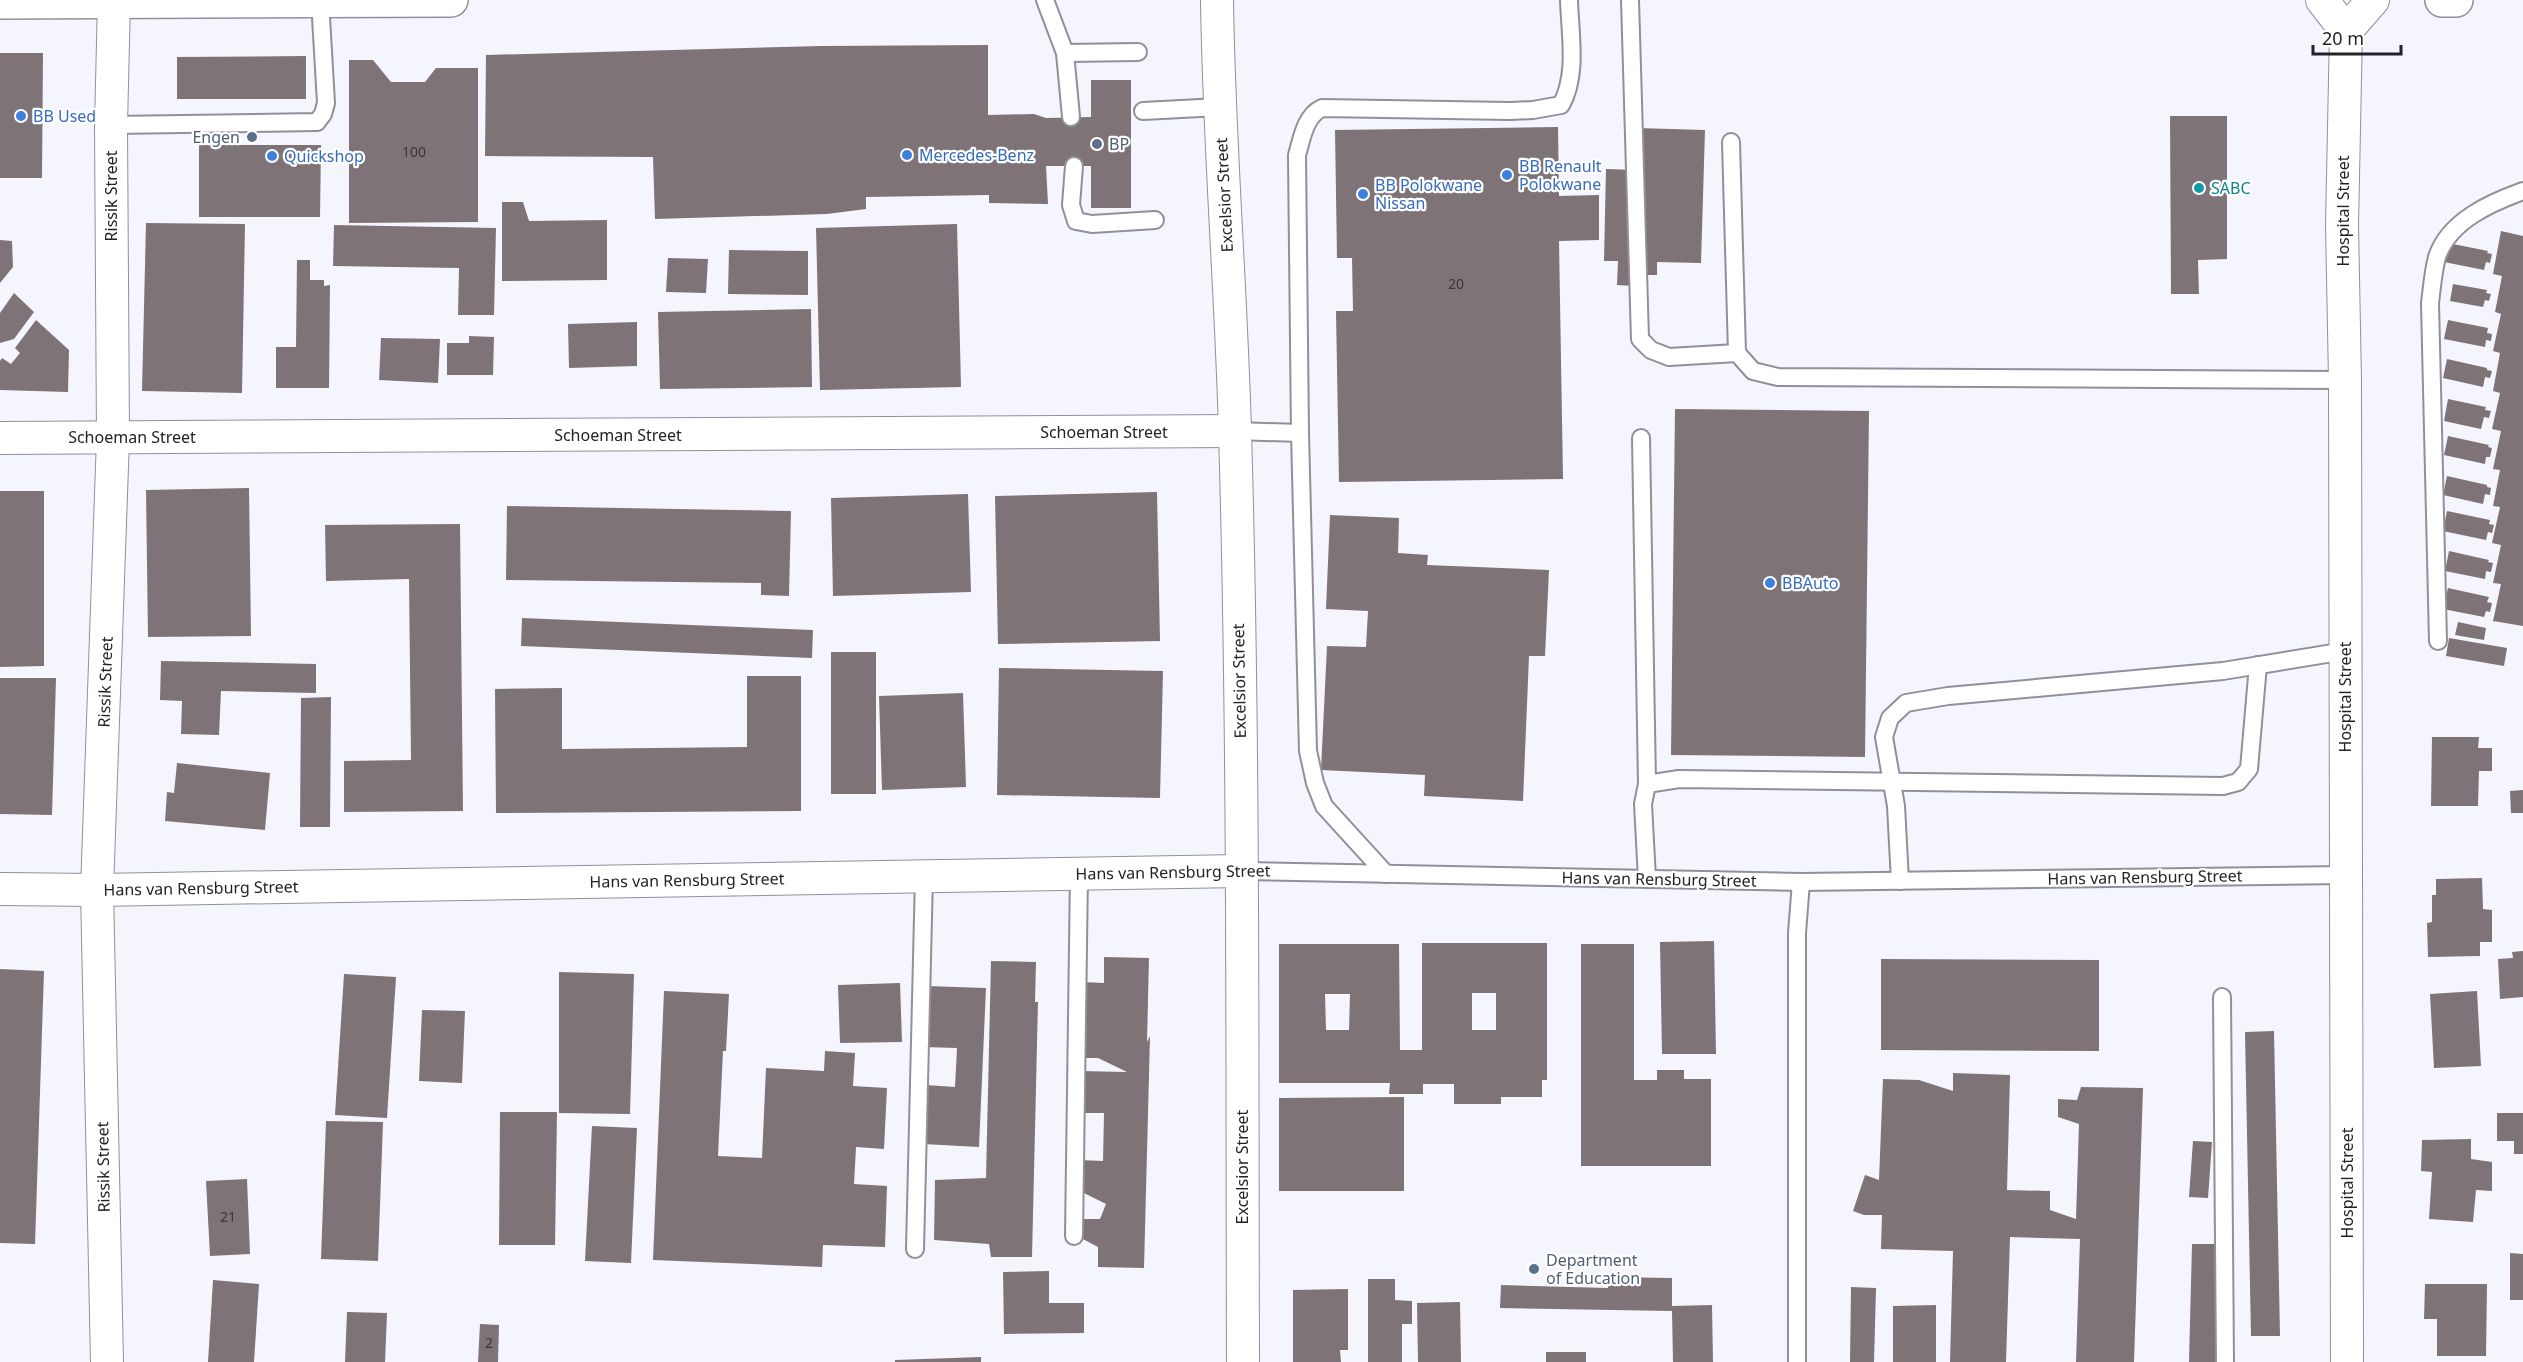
<svg xmlns="http://www.w3.org/2000/svg" width="2523" height="1362" viewBox="0 0 2523 1362" font-family="'Noto Sans',sans-serif">
  <style>
    .building { fill: #7e7377; fill-rule: evenodd }
    .lines { fill: none; stroke-linecap: round; stroke-linejoin: round }
    .service-casing { stroke: #91909a; stroke-width: 20 }
    .minor-casing { stroke: #91909a; stroke-width: 34 }
    .primary-casing { stroke: #91909a; stroke-width: 36 }
    .service { stroke: #fff; stroke-width: 16 }
    .minor { stroke: #fff; stroke-width: 32 }
    .primary { stroke: #fff; stroke-width: 33 }
    .shop-dot { fill: #3f7fe0; stroke: #fff; stroke-width: 2 }
    .service-dot { fill: #5c6f8a; stroke: #fff; stroke-width: 2 }
    .culture-dot { fill: #0f9aa8; stroke: #fff; stroke-width: 2 }
    .labels { text-anchor: middle; stroke-width: 4.5; stroke-linejoin: round; paint-order: stroke }
    .number-label { font-size: 14px; fill: #3a373b }
    .shop-label { font-size: 16px; fill: #366cbe; stroke: #fff; text-anchor: start }
    .service-label { font-size: 16px; fill: #4e5e75; stroke: #fff; text-anchor: start }
    .culture-label { font-size: 16px; fill: #0d838f; stroke: #fff; text-anchor: start }
    .street-label { font-size: 16px; fill: #232327; stroke: #fff }
  </style>
  <rect width="100%" height="100%" fill="#f5f5fe"/>
  <!-- building -->
  <g class="building">
    <path d="M988,45v70l46,-1 12,4 45,-1v-37h40v128h-40v-42h-45l2,38 -59,-1v-8l-123,2v12l-39,5 -172,5 -2,-62 -168,-1 1,-101 336,-9z"/>
    <path d="M0,53h43l-1,125h-42z"/>
    <path d="M306,56v43h-129v-42z"/>
    <path d="M349,60h24l18,22h34l11,-14h42v154l-129,1z"/>
    <path d="M2170,116h57v143l-29,1 1,34h-28z"/>
    <path d="M1558,127l1,69 40,-1v45l-40,1 4,238 -224,3 -3,-171h17l-1,-53h-15l-2,-128z"/>
    <path d="M1637,128l68,2 -4,133 -44,-1v13h-23v11l-17,-1 1,-24h-14l2,-92 30,1z"/>
    <path d="M199,145h122l-1,72h-121z"/>
    <path d="M502,202h21l6,19 78,-1v60l-105,1z"/>
    <path d="M146,223l99,1 -3,169 -100,-2z"/>
    <path d="M957,224l4,163 -141,3 -4,-162z"/>
    <path d="M334,225l162,3 -2,87h-36l1,-47 -126,-2z"/>
    <path d="M2501,231l22,5v390l-30,-5 8,-37 -8,-1 8,-38 -9,-2 8,-36 -7,-1 7,-36 -7,-1 8,-38 -9,-2 8,-36 -7,-2 7,-38 -7,-2 8,-37 -6,-2 7,-36 -9,-2z"/>
    <path d="M0,240l12,1 1,26 -13,16z"/>
    <path d="M2448,243l40,8 -1,2 5,1 -2,9 -4,-1 -2,8 -40,-8z"/>
    <path d="M729,250l79,1v44l-80,-1z"/>
    <path d="M668,258l40,1 -2,34 -40,-1z"/>
    <path d="M297,260h13v20h14v6l6,-1 -1,103h-53v-41h20z"/>
    <path d="M2453,284l34,6 -1,3 5,1 -2,7 -4,-1 -2,7 -33,-6z"/>
    <path d="M14,293l20,19 -20,27 -14,4v-30z"/>
    <path d="M811,309l1,78 -152,2 -2,-77z"/>
    <path d="M36,320l33,30 -1,42 -68,-2v-29l2,-3 9,6 9,-11 -5,-5z"/>
    <path d="M2448,320l40,8 -1,5 5,1 -1,7 -5,-1 -1,7 -41,-8z"/>
    <path d="M637,322v44l-68,2 -1,-44z"/>
    <path d="M469,336l25,1 -1,38h-46v-32h22z"/>
    <path d="M381,338l59,1 -2,44 -59,-3z"/>
    <path d="M2447,359l40,9v2l5,1 -2,7 -5,-1 -2,10 -40,-9z"/>
    <path d="M2448,399l38,8 -1,3 6,1 -2,7 -5,-1 -3,12 -37,-8z"/>
    <path d="M1675,409l194,2 -4,346 -194,-2z"/>
    <path d="M2448,436l41,9 -1,2 4,1 -2,9h-4l-1,7 -41,-9z"/>
    <path d="M2447,476l40,9v2l4,1 -1,7 -5,-1 -2,10 -40,-9z"/>
    <path d="M249,488l2,148 -103,1 -2,-147z"/>
    <path d="M0,491h44v175l-44,1z"/>
    <path d="M1157,492l3,149 -162,3 -3,-148z"/>
    <path d="M968,494l3,98 -138,4 -2,-98z"/>
    <path d="M507,506l284,5 -2,85 -28,-1v-12l-255,-3z"/>
    <path d="M2447,511l43,9 -1,4 5,1 -2,8 -4,-1 -2,8 -43,-9z"/>
    <path d="M1330,515l69,3 -1,35 30,2 -1,10 122,5 -4,86h-16l-6,145 -99,-5 1,-21 -104,-5 6,-124 39,1 2,-36 -42,-2z"/>
    <path d="M460,524l3,287 -119,1v-51l67,-1 -2,-181 -83,2 -1,-56z"/>
    <path d="M2449,551l40,9 -1,2 5,1 -2,9 -5,-1 -1,8 -40,-8z"/>
    <path d="M2448,588l41,9 -2,5 5,1 -2,9 -4,-1 -2,6 -41,-8z"/>
    <path d="M522,618l291,12 -1,28 -291,-12z"/>
    <path d="M2458,622l28,6 -2,12 -29,-5z"/>
    <path d="M2449,638l58,10 -3,18 -58,-10z"/>
    <rect x="831" y="652" width="45" height="142"/>
    <path d="M161,661l155,3v29l-95,-2 -2,44 -38,-1 1,-33 -22,-1z"/>
    <path d="M999,668l164,3 -3,127 -163,-3z"/>
    <path d="M747,676h54v135l-305,2 -1,-124 67,-1v61l185,-2z"/>
    <path d="M0,678h56l-4,137 -52,-1z"/>
    <path d="M963,693l3,94 -84,3 -3,-94z"/>
    <path d="M331,697l-1,130h-30l1,-129z"/>
    <path d="M2432,737h47l-1,11h14v23h-13l-1,35h-47z"/>
    <path d="M177,763l93,10 -5,57 -100,-9 2,-29 7,1z"/>
    <path d="M2523,790v23h-12l-1,-22z"/>
    <path d="M2482,878l1,31 9,1v32h-12v14l-52,1 -1,-34 5,-1v-27h4v-16z"/>
    <path d="M1714,941l2,113h-54l-2,-112z"/>
    <path d="M1422,943h125v137h-5v17h-41v7h-47v-20h-31v10h-34l1,-11h-111v-139h120l1,106h22zM1472,993h24v37h-24zM1325,994h25l-1,36h-23z"/>
    <path d="M1581,944h53v136h23v-10h27v9h27v87h-130z"/>
    <path d="M2523,951v46l-23,2 -2,-40 15,-1 -1,-6z"/>
    <path d="M1104,957l45,1 -2,84 3,-6 -6,232 -46,-1v-20l-19,-10v-18h21l6,-15 -28,-14 1,-30 24,1 1,-48h-27l1,-42 49,1 -29,-14h-18l2,-76 22,1z"/>
    <path d="M1881,959l218,1v91l-218,-1z"/>
    <path d="M991,961l45,1 -1,40h3l-6,255h-41l-2,-13 -55,-4 1,-60 51,-2z"/>
    <path d="M0,969l44,2 -9,273 -35,-1z"/>
    <path d="M559,972l75,2 -4,140 -71,-1z"/>
    <path d="M344,974l52,3 -9,141 -52,-3z"/>
    <path d="M900,983l2,59 -62,1 -2,-58z"/>
    <path d="M926,986l60,2 -7,159 -56,-3 3,-59 29,2 2,-39 -34,-1z"/>
    <path d="M664,991l65,3 -3,57h-3l-5,105 44,2 4,-90 58,3 1,-20 30,2 -2,33 34,2 -3,61 -28,-2 -2,37 33,2 -2,61 -62,-2 -1,22 -169,-7z"/>
    <path d="M2477,991l4,75 -47,2 -4,-74z"/>
    <path d="M422,1010l43,1 -3,72 -43,-2z"/>
    <path d="M2274,1031l6,305h-29l-6,-304z"/>
    <path d="M1953,1073l57,2 -3,115 43,1v19l26,9 3,-95 -21,-7v-18l19,1 4,-13 62,1 -9,274h-58l4,-123 -70,-2 -4,125h-56l3,-111 -72,-2 1,-34h-18l-11,-4 12,-36 14,5 4,-101 36,1 34,11z"/>
    <path d="M1404,1097v94h-125v-93z"/>
    <path d="M500,1112h57l-2,133h-56z"/>
    <path d="M2497,1113h26v41h-9v-13h-17z"/>
    <path d="M326,1121l57,1 -5,139 -57,-2z"/>
    <path d="M592,1126l45,2 -6,135 -46,-2z"/>
    <path d="M2471,1139v20l21,3v29l-16,-1 -3,32 -44,-3 3,-47 -11,-1 1,-31z"/>
    <path d="M2193,1141l19,1 -4,56 -19,-1z"/>
    <path d="M247,1179l3,75 -40,2 -4,-75z"/>
    <path d="M2192,1244h26l-2,118h-27z"/>
    <path d="M2510,1253l13,1v46h-13z"/>
    <path d="M1049,1271v32h35v30l-80,1 -1,-62z"/>
    <path d="M1608,1277l64,1v28l40,-1 1,57h-40l-1,-51 -172,-3 1,-23 107,3z"/>
    <path d="M1368,1279h27v21l17,1v23h-10v38h-34z"/>
    <path d="M213,1280l46,4 -5,78h-46z"/>
    <path d="M2425,1284h62l-1,72h-49v-37h-13z"/>
    <path d="M1851,1287l25,1 -2,74h-24z"/>
    <path d="M1348,1289v61h-8l1,12h-48v-72z"/>
    <path d="M1460,1302l1,60h-43l-1,-59z"/>
    <path d="M1936,1305v57h-43v-56z"/>
    <path d="M347,1312l40,1 -2,49h-40z"/>
    <path d="M480,1324l19,1 -1,37h-20z"/>
    <rect x="1546" y="1352" width="40" height="10"/>
    <path d="M981,1357v5h-86v-2z"/>
  </g>
  <g class="lines">
    <defs>
      <g id="service">
        <path d="M1045,0l20,53 6,64"/>
        <path d="M1630,0l10,339 11,11 18,7 68,-4"/>
        <path d="M1065,53l73,-1"/>
        <path d="M1143,111l76,-4"/>
        <path d="M111,125l206,-3 6,-8 3,-11 -6,-103"/>
        <path d="M1731,142l6,211 16,18 25,6 567,3"/>
        <path d="M1074,166l-3,39 5,16 16,3 63,-4"/>
        <path d="M1235,431l65,2"/>
        <path d="M1641,438l6,346"/>
        <path d="M2438,641l-8,-338c2,-15 3,-31 7,-46 12,-36 53,-54 86,-66"/>
        <path d="M1241,871l560,11 545,-7"/>
        <path d="M1386,874l-62,-68 -9,-23 -7,-32 -8,-318 -3,-278c5,-17 8,-39 25,-47l188,3 23,-1 28,-5c17,-30 9,-71 8,-105"/>
        <path d="M1647,879l-4,-75 4,-20 32,-5 544,7 15,-4 11,-13 9,-104"/>
        <path d="M1900,881l-4,-75 -12,-69 6,-19 16,-15 42,-7 275,-25 122,-20"/>
        <path d="M2222,997l3,365"/>
        <path d="M1074,1236l5,-363"/>
        <path d="M915,1249l9,-373"/>
        <path d="M1797,1362v-429l4,-51"/>
      </g>
      <g id="minor">
        <path d="M1217,0c2,144 14,287 18,431 9,310 7,621 8,931"/>
        <path d="M2322,0l24,31 -4,194 3,155 2,982"/>
        <path d="M2346,31l27,-31"/>
        <path d="M0,438l1235,-7"/>
        <path d="M0,889l97,1 1144,-19"/>
        <path d="M107,1362l-10,-472 16,-452 -2,-313 3,-124"/>
      </g>
      <g id="primary">
        <path d="M2442,0h14"/>
        <path d="M0,2l451,-2"/>
      </g>
    </defs>
    <!-- service casing -->
    <use href="#service" class="service-casing"/>
    <!-- minor casing -->
    <use href="#minor" class="minor-casing"/>
    <!-- primary casing -->
    <use href="#primary" class="primary-casing"/>
    <!-- service -->
    <use href="#service" class="service"/>
    <!-- minor -->
    <use href="#minor" class="minor"/>
    <!-- primary -->
    <use href="#primary" class="primary"/>
  </g>
  <!-- markers -->
  <g class="shop-dot">
    <circle cx="21" cy="116" r="6"/>
    <circle cx="907" cy="155" r="6"/>
    <circle cx="272" cy="156" r="6"/>
    <circle cx="1507" cy="175" r="6"/>
    <circle cx="1363" cy="194" r="6"/>
    <circle cx="1770" cy="583" r="6"/>
  </g>
  <g class="service-dot">
    <circle cx="252" cy="137" r="6"/>
    <circle cx="1097" cy="144" r="6"/>
    <circle cx="1534" cy="1269" r="6"/>
  </g>
  <circle class="culture-dot" cx="2199" cy="188" r="6"/>
  <g class="labels">
    <!-- number labels -->
    <g class="number-label">
      <text x="414" y="157">100</text>
      <text x="1456" y="289">20</text>
      <text x="228" y="1222">21</text>
      <text x="489" y="1348">2</text>
    </g>
    <!-- shop labels -->
    <g class="shop-label">
      <text x="33" y="122">BB Used</text>
      <text x="919" y="161">Mercedes-Benz</text>
      <text x="284" y="162">Quickshop</text>
      <text x="1519" y="172">BB Renault<tspan x="1519" dy="18">Polokwane</tspan></text>
      <text x="1375" y="191">BB Polokwane<tspan x="1375" dy="18">Nissan</tspan></text>
      <text x="1782" y="589">BBAuto</text>
    </g>
    <!-- service labels -->
    <g class="service-label">
      <text x="240" y="143" text-anchor="end">Engen</text>
      <text x="1109" y="150">BP</text>
      <text x="1546" y="1266">Department<tspan x="1546" dy="18">of Education</tspan></text>
    </g>
    <!-- culture labels -->
    <g class="culture-label">
      <text x="2211" y="194">SABC</text>
    </g>
    <!-- street labels -->
    <g class="street-label">
      <text transform="translate(1224 195) rotate(-93)" y="6">Excelsior Street</text>
      <text transform="translate(111 196) rotate(-90)" y="6">Rissik Street</text>
      <text transform="translate(2343 211) rotate(-90)" y="6">Hospital Street</text>
      <text x="1104" y="438">Schoeman Street</text>
      <text x="618" y="441">Schoeman Street</text>
      <text x="132" y="443">Schoeman Street</text>
      <text transform="translate(1239 681) rotate(-91)" y="6">Excelsior Street</text>
      <text transform="translate(105 682) rotate(-88)" y="6">Rissik Street</text>
      <text transform="translate(2345 697) rotate(-90)" y="6">Hospital Street</text>
      <text transform="translate(1173 872) rotate(-1)" y="6">Hans van Rensburg Street</text>
      <text transform="translate(2145 877) rotate(-1)" y="6">Hans van Rensburg Street</text>
      <text transform="translate(1659 879) rotate(1)" y="6">Hans van Rensburg Street</text>
      <text transform="translate(687 880) rotate(-1)" y="6">Hans van Rensburg Street</text>
      <text transform="translate(201 888) rotate(-1)" y="6">Hans van Rensburg Street</text>
      <text transform="translate(103 1167) rotate(-91)" y="6">Rissik Street</text>
      <text transform="translate(1242 1167) rotate(-90)" y="6">Excelsior Street</text>
      <text transform="translate(2347 1183) rotate(-90)" y="6">Hospital Street</text>
    </g>
  </g>
  <!-- scale -->
  <path d="M2313 45v9h88v-9" fill="none" stroke="#232327" stroke-width="3"/>
  <text x="2322" y="45" font-size="18" fill="#232327" stroke="#ffffff" stroke-width="4.5" paint-order="stroke">20 m</text>
</svg>
